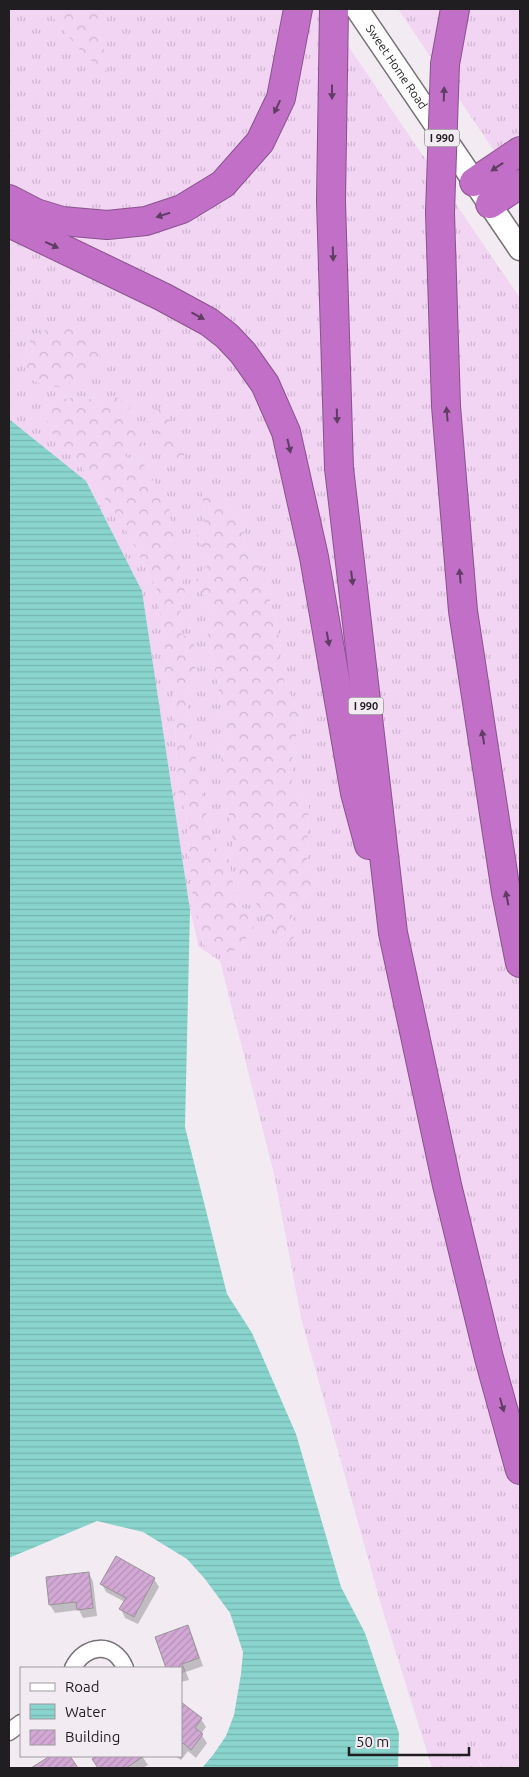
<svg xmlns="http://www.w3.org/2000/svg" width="529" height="1777" viewBox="0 0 529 1777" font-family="Ubuntu,sans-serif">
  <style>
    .grass { fill: url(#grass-tufts); fill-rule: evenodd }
    .forest { fill: url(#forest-crowns) }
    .water { fill: url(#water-rules) }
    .shadow { fill: #0003 }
    .building { fill: url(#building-hatch); stroke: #999499 }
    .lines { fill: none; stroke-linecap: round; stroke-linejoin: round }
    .street-casing { stroke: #777177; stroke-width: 19 }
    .secondary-casing { stroke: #777177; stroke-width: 25 }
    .highway-casing { stroke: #89538d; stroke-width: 30 }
    .street { stroke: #fff; stroke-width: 16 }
    .secondary { stroke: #fff; stroke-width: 22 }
    .highway { stroke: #c16fc7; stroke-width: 28 }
    .highway-bridge-casing { stroke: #89538d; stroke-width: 30; stroke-linecap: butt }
    .highway-bridge { stroke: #c16fc7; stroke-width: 28 }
    .oneway { fill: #603e63 }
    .labels { text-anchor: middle; stroke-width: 4; stroke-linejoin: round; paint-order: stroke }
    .shield { fill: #f2ecf2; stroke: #5f5c5f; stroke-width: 1 }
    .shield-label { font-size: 11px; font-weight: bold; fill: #201e20 }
    .street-label { font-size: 12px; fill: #201e20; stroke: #f2ecf2 }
  </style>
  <defs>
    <pattern id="grass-tufts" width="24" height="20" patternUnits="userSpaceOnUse" patternTransform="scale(1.25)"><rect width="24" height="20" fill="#f2d4f3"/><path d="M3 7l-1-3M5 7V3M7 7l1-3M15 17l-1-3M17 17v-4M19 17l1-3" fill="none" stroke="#cfb6d0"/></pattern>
    <pattern id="forest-crowns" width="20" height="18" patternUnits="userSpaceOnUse" patternTransform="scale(1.25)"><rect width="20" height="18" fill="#f2d4f3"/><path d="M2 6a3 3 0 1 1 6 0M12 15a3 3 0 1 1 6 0" fill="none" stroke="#cfb6d0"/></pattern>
    <pattern id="water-rules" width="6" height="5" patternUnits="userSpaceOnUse" patternTransform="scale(1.25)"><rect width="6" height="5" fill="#89d4cd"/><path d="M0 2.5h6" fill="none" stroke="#76b6b0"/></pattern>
    <pattern id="building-hatch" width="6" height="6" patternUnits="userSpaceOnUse" patternTransform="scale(1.25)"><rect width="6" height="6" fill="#d2a8d4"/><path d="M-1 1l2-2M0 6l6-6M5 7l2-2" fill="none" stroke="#b490b6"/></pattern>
  </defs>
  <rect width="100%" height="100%" fill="#f2ecf2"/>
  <!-- grass -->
  <g class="grass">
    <path d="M9,9h314l197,289v1470h-38l-4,-12 3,12h-49l-51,-163 -80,-287 -27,-144 -54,-213 -21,-14 -9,-37 -48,-319 -56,-110 -77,-62zM28,336l40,53 -44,-23 9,-15zM82,396l26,10h22l-7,10 22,33h-26l7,8 17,6 42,130 -9,37 20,35 -11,30 27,152 16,8 9,49 12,8 5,15 -16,22 -35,-5 -10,-42 -7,-90 -7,-15 -6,-103 -9,-22 2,-11 -9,-72 -36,-68 -44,-60 -23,-24 -9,-20 2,-15zM201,486l42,35 1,27 18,22 19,73 -4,21 23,52 -8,45v28l17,16 -2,56 12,26 -28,23 6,25 -76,-178 7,-20 -21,-107 7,-13 -18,-38 14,-17 -13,-26 8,-14z"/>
    <path d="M398,9h122v180z"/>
  </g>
  <!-- forest -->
  <g class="forest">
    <path d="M46,9h53l8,64 -23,-18z"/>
    <path d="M65,324l37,23 -6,26 -26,8 -2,8 -27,-5 -12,-5 -5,-13 9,-15 -5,-15z"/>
    <path d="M82,396l26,10 8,-9 15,9 -8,10 23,33h-26l6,8 17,6 25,41 17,89 -9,37 18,12 2,23 -11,30 27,151 16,9 9,49 12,8 5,15 -16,22 -18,6 -17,-11 -10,-42 -7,-90 -7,-15 -6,-103 -9,-22 2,-11 -9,-72 -36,-68 -44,-60 -23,-24 -9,-20 1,-15z"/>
    <path d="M155,409l10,1 8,17 1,12h10v19l-7,4 -18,-11 3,-15 -15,-14z"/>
    <path d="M201,485l42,36 1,27 18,22 19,73 -4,21 23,52 -8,45v28l17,16 -2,56 12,26 -28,23 6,25 -11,9 -48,-64 -17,-123 7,-20 -21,-107 7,-13 -18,-38 14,-17 -13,-26 8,-14z"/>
  </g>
  <!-- water -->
  <path class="water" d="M9,419l77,62 56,110 48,319 -5,217 42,167 25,39 44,101 45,153 24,46 34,100 -1,35h-196l11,-13 13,-19 8,-21 7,-41 2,-22 -13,-39 -25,-34 -18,-20 -44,-27 -46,-11 -88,37z"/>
  <!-- shadow -->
  <g class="shadow">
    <path d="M89,1573l4,9 4,34 -14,2 -4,-8 -24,3 -5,-8z"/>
    <path d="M154,1579l5,8 -21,37 -13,-6 -4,-9 4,-7 -19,-10 -4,-8z"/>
    <path d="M187,1627l5,8 11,31 -17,6 3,8 -8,2v-14h-14l-10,-30z"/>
    <path d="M181,1703l20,16 5,8 -5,7 6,9 -11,15 -8,-7 -7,9 -6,-4h6z"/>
    <path d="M52,1756h16l9,12h-44z"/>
    <path d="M99,1756h43l6,9 -5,3h-44l-5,-8z"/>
  </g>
  <!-- building -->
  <g class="building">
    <path d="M116,1556l39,22 -21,39 -15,-8 7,-11 -26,-14z"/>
    <path d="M89,1572l4,36 -16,2 -1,-8 -27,3 -3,-28z"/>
    <path d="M188,1625l11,33 -17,6 3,7 -4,2v-5h-15l-11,-31z"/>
    <path d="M181,1702l21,16 -7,10 8,6 -12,16 -8,-7 -2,2z"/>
    <path d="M50,1756h20l8,12h-47z"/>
    <path d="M97,1756h47l-18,12h-28l-6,-9z"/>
  </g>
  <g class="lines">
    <defs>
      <g id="street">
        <path d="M73,1668c12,-24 41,-27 52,0"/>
        <path d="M9,1732l12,-9"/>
      </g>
      <g id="secondary">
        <path id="s1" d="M357,9l163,240"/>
      </g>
      <g id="highway">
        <path d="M334,9l-3,192 8,267 54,465 54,252 42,173 31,112"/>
        <path d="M445,64l10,-55"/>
        <path d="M474,182l46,-31"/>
        <path d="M9,199l27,14 26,8 45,4 39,-4 36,-12 41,-25 37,-42 21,-44 17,-89"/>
        <path d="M490,204l30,-20"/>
        <path d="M440,213l6,193 17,205 43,281 14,71"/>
        <path d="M9,223l154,74 46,25 18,14 16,17 22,31 21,48 28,125 41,236 14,52"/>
      </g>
    </defs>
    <!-- street casing -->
    <use href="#street" class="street-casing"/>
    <!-- secondary casing -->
    <use href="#secondary" class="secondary-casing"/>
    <!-- highway casing -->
    <use href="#highway" class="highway-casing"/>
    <!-- street -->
    <use href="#street" class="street"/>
    <!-- secondary -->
    <use href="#secondary" class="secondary"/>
    <!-- highway -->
    <use href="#highway" class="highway"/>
    <defs>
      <path id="highway-bridge" d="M440,213l5,-149"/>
    </defs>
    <!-- highway-bridge casing -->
    <use href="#highway-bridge" class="highway-bridge-casing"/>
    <!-- highway-bridge -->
    <use href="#highway-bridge" class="highway-bridge"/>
  </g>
  <!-- one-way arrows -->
  <defs><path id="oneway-solid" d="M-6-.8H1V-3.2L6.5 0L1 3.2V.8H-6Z" transform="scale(1.25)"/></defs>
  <g class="oneway">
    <use href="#oneway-solid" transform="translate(332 92) rotate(90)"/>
    <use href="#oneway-solid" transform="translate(444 94) rotate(-88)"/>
    <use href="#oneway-solid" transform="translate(277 107) rotate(115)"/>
    <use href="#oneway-solid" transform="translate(497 167) rotate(146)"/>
    <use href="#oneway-solid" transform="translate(163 215) rotate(162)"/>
    <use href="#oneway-solid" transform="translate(52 245) rotate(25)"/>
    <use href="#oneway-solid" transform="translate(333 254) rotate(88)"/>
    <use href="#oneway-solid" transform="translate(198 316) rotate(28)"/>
    <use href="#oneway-solid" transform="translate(447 414) rotate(-95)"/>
    <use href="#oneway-solid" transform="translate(337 416) rotate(88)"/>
    <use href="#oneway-solid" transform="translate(289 446) rotate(77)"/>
    <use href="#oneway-solid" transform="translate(460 576) rotate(-95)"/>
    <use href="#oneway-solid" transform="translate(352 578) rotate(83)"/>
    <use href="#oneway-solid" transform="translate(328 639) rotate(80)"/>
    <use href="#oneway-solid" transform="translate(483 737) rotate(-99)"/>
    <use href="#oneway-solid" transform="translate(507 898) rotate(-101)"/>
    <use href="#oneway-solid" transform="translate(502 1405) rotate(74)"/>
  </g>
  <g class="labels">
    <!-- shield labels -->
    <g class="shield">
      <rect x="424.5" y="129.5" width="35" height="17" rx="4"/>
      <rect x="348.5" y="697.5" width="35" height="17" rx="4"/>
    </g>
    <g class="shield-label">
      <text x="442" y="142">I 990</text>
      <text x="366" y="710">I 990</text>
    </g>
    <!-- street labels -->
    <g class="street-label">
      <text dy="4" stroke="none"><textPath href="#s1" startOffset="70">Sweet Home Road</textPath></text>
    </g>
  </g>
  <!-- border -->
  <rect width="529" height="1777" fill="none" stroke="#201e20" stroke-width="20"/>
  <!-- legend -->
  <rect x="20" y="1667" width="162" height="90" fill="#f2ecf2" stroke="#9e9a9e"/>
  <rect x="30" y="1683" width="25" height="8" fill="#ffffff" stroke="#9e9a9e"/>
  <text x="65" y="1692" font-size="15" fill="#201e20">Road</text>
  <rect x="30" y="1704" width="25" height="15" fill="url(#water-rules)" stroke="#9e9a9e"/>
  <text x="65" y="1717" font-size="15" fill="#201e20">Water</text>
  <rect x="30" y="1730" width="25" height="15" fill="url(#building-hatch)" stroke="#9e9a9e"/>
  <text x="65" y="1742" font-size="15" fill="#201e20">Building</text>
  <!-- scale -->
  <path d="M349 1747v8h120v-8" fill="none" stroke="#201e20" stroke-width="2.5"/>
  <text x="356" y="1747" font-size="15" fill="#201e20" stroke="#f2ecf2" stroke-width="4" paint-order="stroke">50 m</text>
</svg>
